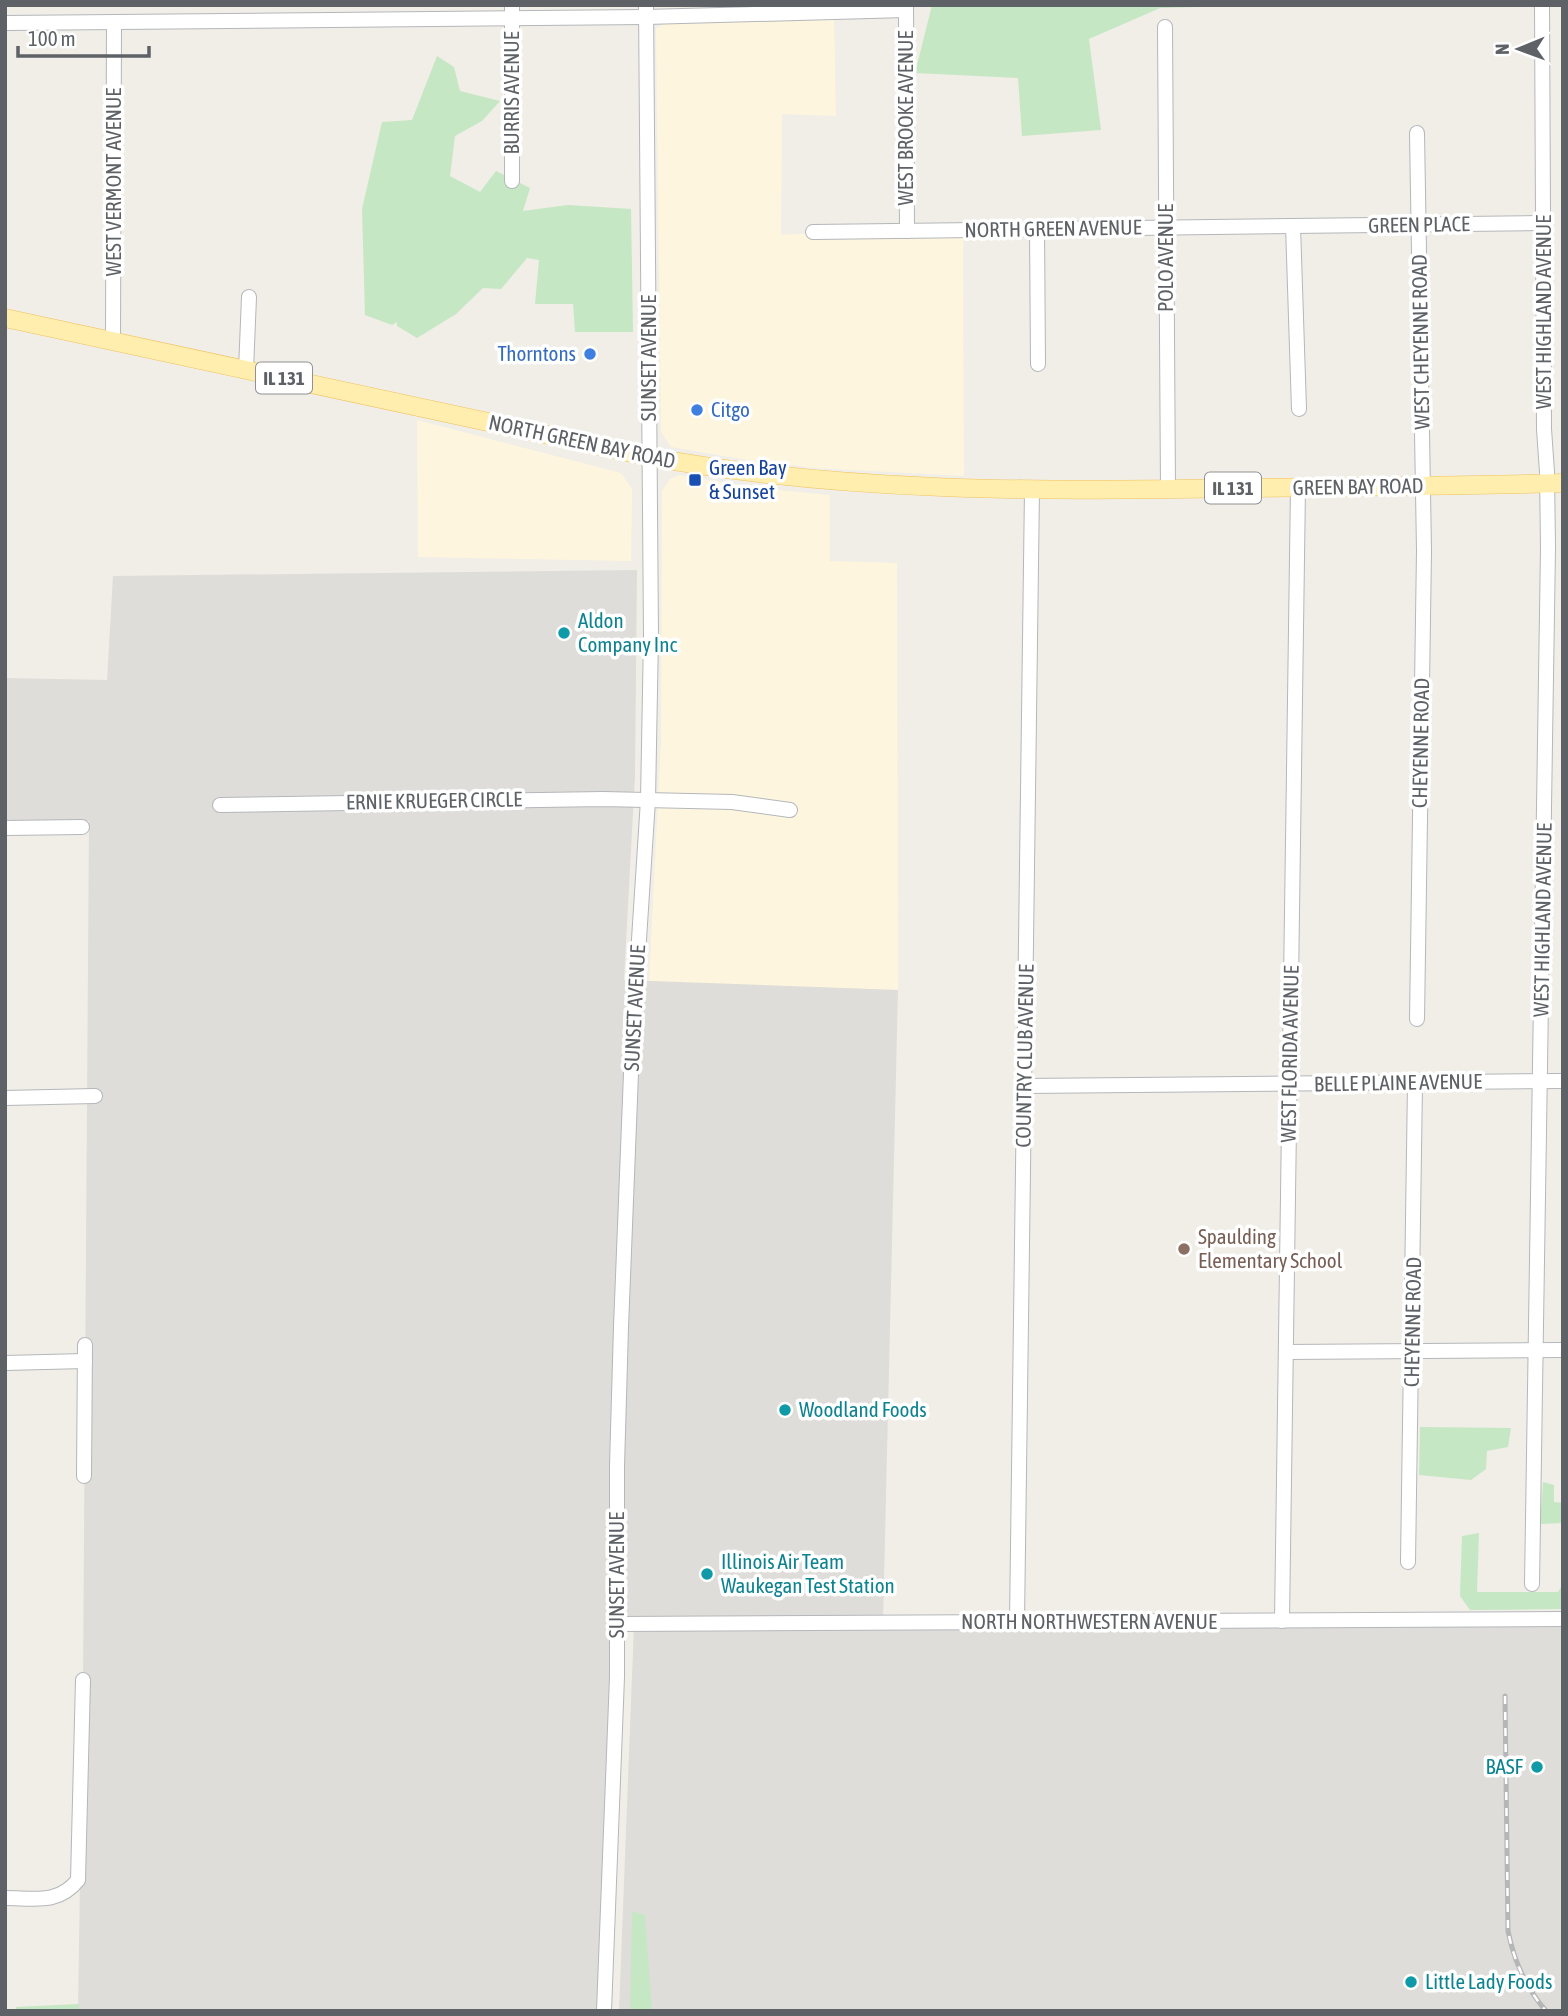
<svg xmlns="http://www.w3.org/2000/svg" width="1568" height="2016" viewBox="0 0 1568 2016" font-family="'Asap Condensed',sans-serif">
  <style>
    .commercial { fill: #fef5de }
    .industrial { fill: #dfddd9 }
    .green { fill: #c5e7c4 }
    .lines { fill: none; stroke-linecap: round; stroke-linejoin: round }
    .minor-casing { stroke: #b4b7bb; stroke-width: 16 }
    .major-casing { stroke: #f1c25f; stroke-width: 19 }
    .minor { stroke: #fff; stroke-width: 14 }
    .major { stroke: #ffeead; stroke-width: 18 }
    .rail-casing { stroke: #b5b6b7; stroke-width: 5 }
    .rail { stroke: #fff; stroke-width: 2.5; stroke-dasharray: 8; stroke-linecap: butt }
    .shop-dot { fill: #3f7fe0; stroke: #fff; stroke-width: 2.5 }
    .transit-dot { fill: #1a4fb4; stroke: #fff; stroke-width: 2.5 }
    .culture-dot { fill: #0f9aa8; stroke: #fff; stroke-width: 2.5 }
    .education-dot { fill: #8d6e63; stroke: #fff; stroke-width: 2.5 }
    .labels { text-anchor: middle; stroke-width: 7; stroke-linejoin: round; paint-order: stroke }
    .shield { fill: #fff; stroke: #8e9195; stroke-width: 2 }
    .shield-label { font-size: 19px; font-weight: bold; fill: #5e6267 }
    .street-label { font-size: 21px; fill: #5e6267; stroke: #fff }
    .shop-label { font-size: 21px; fill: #366cbe; stroke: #fff; text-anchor: end }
    .transit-label { font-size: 21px; fill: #164399; stroke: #fff; text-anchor: start }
    .culture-label { font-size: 21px; fill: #0d838f; stroke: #fff; text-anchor: start }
    .education-label { font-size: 21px; fill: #785e54; stroke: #fff; text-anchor: start }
  </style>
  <rect width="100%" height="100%" fill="#f0eee7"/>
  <!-- commercial -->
  <g class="commercial">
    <path d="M834,17l2,99 -54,-2 -1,121 182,-10 1,251 -149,-8 -68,-8 -76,-13 -10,-15 -5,-403 8,-6z"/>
    <path d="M417,420l204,53 11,16 -1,72 -213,-4z"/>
    <path d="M680,475l76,13 74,7v66l67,2 1,427 -249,-8 12,-241 1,-250 8,-12z"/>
  </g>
  <!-- industrial -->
  <path class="industrial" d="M637,570l-2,206 -11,204 274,10 -15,632 680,-6v395h-944l15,-386h-18l-5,386h-533l5,-331 6,-859 -84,2v-145l102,2 6,-104z"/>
  <!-- green -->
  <g class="green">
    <path d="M932,5h303v1l-75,2 -71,31 12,91 -79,6 -4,-58 -103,-5z"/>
    <path d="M437,56l17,11 6,24 40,10 -18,20 -27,15 -5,40 30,16 16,-21 34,17 -7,23 45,-6 63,4 2,123h-58l-2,-28h-38l4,-44 -12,-2 -26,31 -18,-1 -27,26 -39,24 -20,-12v-4l-5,3 -27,-10 -3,-106 20,-87 30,-2z"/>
    <path d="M1420,1427l91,1 -3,19 -21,4 -1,18 -15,11 -52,-5z"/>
    <path d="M1543,1482l11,3v17l9,1v20l-23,1z"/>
    <path d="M1479,1533l-2,59h81l5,-8v25l-93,1 -10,-14 2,-60z"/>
    <path d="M632,1911l13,4 7,96h-22z"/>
    <path d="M79,2004v7h-64l1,-4z"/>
  </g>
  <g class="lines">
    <defs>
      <g id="minor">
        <path d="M906,5l1,226"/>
        <path d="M5,23l641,-6 260,-7"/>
        <path d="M1165,27l3,463"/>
        <path d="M512,181v-176"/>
        <path d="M1293,226l6,183"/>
        <path d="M1037,229l1,135"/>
        <path d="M813,232l731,-9"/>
        <path d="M113,341l1,-318"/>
        <path d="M246,370l3,-73"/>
        <path d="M220,805l383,-6 129,3 58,8"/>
        <path d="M5,828l77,-1"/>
        <path d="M1417,1019l7,-468 -7,-418"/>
        <path d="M1024,1086l539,-5"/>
        <path d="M5,1098l90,-2"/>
        <path d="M1286,1352l277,-2"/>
        <path d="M5,1363l80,-2"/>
        <path d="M84,1476l1,-131"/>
        <path d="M1408,1562l7,-479"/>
        <path d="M1532,1584l16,-1036 -1,-76 -3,-43 -2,-424"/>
        <path d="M1282,1621l16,-1134"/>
        <path d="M1017,1622l15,-1133"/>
        <path d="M616,1624l947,-5"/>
        <path d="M5,1898c29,0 53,7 73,-18l5,-200"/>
        <path d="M604,2011l13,-334v-211l4,-139 11,-279 16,-248 3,-164 -5,-631"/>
      </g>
      <path id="major" d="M5,318l645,139c193,35 389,35 585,31 109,-1 218,-2 328,-5"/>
    </defs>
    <!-- minor casing -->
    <use href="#minor" class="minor-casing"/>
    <!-- major casing -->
    <use href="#major" class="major-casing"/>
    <!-- minor -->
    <use href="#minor" class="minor"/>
    <!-- major -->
    <use href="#major" class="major"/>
    <defs>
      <path id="rail" d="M1505,1696l3,235c6,30 18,57 38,80"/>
    </defs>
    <!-- rail casing -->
    <use href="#rail" class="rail-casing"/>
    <!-- rail -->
    <use href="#rail" class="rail"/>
  </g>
  <!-- markers -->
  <g class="shop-dot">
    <circle cx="590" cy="354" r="7"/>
    <circle cx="697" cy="410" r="7"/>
  </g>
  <rect class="transit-dot" x="688" y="473" width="14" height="14" rx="3.5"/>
  <g class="culture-dot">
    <circle cx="564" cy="633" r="7"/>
    <circle cx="785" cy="1410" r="7"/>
    <circle cx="707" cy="1574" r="7"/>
    <circle cx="1537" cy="1767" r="7"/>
    <circle cx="1411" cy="1982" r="7"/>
  </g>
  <circle class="education-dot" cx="1184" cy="1249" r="7"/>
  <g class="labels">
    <!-- shield labels -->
    <g class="shield">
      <rect x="256" y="362.5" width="56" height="31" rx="5"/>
      <rect x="1205" y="472.5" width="56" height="31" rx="5"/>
    </g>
    <g class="shield-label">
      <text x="284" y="385">IL 131</text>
      <text x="1233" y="495">IL 131</text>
    </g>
    <!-- street labels -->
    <g class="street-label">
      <text transform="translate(512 93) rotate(-90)" y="7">BURRIS AVENUE</text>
      <text transform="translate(906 118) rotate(-90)" y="7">WEST BROOKE AVENUE</text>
      <text transform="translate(114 182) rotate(-90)" y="7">WEST VERMONT AVENUE</text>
      <text transform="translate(1419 225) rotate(-1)" y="7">GREEN PLACE</text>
      <text transform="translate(1053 229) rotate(-1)" y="7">NORTH GREEN AVENUE</text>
      <text transform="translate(1166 258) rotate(-90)" y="7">POLO AVENUE</text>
      <text transform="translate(1544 312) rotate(-90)" y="7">WEST HIGHLAND AVENUE</text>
      <text transform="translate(1421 342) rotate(-91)" y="7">WEST CHEYENNE ROAD</text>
      <text transform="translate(649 358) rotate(-90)" y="7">SUNSET AVENUE</text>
      <text transform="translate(582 442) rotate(12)" y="7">NORTH GREEN BAY ROAD</text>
      <text transform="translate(1358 487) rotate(-1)" y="7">GREEN BAY ROAD</text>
      <text transform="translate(1421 743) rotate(-89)" y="7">CHEYENNE ROAD</text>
      <text transform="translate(434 801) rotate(-1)" y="7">ERNIE KRUEGER CIRCLE</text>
      <text transform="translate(1543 920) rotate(-89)" y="7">WEST HIGHLAND AVENUE</text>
      <text transform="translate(635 1008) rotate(-87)" y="7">SUNSET AVENUE</text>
      <text transform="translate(1290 1054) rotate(-89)" y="7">WEST FLORIDA AVENUE</text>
      <text transform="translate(1025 1056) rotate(-89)" y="7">COUNTRY CLUB AVENUE</text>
      <text transform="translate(1398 1083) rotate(-1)" y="7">BELLE PLAINE AVENUE</text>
      <text transform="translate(1413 1322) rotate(-89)" y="7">CHEYENNE ROAD</text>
      <text transform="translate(617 1575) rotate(-90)" y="7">SUNSET AVENUE</text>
      <text x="1089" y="1629">NORTH NORTHWESTERN AVENUE</text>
    </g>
    <!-- shop labels -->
    <g class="shop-label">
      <text x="576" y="361">Thorntons</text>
      <text x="711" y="417" text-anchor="start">Citgo</text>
    </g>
    <!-- transit labels -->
    <g class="transit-label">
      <text x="709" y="475">Green Bay<tspan x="709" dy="24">&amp; Sunset</tspan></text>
    </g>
    <!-- culture labels -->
    <g class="culture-label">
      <text x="578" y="628">Aldon<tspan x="578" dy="24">Company Inc</tspan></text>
      <text x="799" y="1417">Woodland Foods</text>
      <text x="721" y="1569">Illinois Air Team<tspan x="721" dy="24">Waukegan Test Station</tspan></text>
      <text x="1523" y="1774" text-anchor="end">BASF</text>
      <text x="1425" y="1989">Little Lady Foods</text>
    </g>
    <!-- education labels -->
    <g class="education-label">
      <text x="1198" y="1244">Spaulding<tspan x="1198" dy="24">Elementary School</tspan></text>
    </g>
  </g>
  <!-- border -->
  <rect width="1568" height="2016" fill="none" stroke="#5e6267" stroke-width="14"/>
  <!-- north arrow -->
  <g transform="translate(1519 49) rotate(269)" stroke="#ffffff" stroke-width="5" paint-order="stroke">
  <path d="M0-5L12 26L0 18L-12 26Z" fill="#5e6267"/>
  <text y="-10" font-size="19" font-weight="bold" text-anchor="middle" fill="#5e6267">N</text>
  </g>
  <!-- scale -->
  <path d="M18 46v10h131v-10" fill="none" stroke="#5e6267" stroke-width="3.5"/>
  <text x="28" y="46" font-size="21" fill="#5e6267" stroke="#ffffff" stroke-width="5" paint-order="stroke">100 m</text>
</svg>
